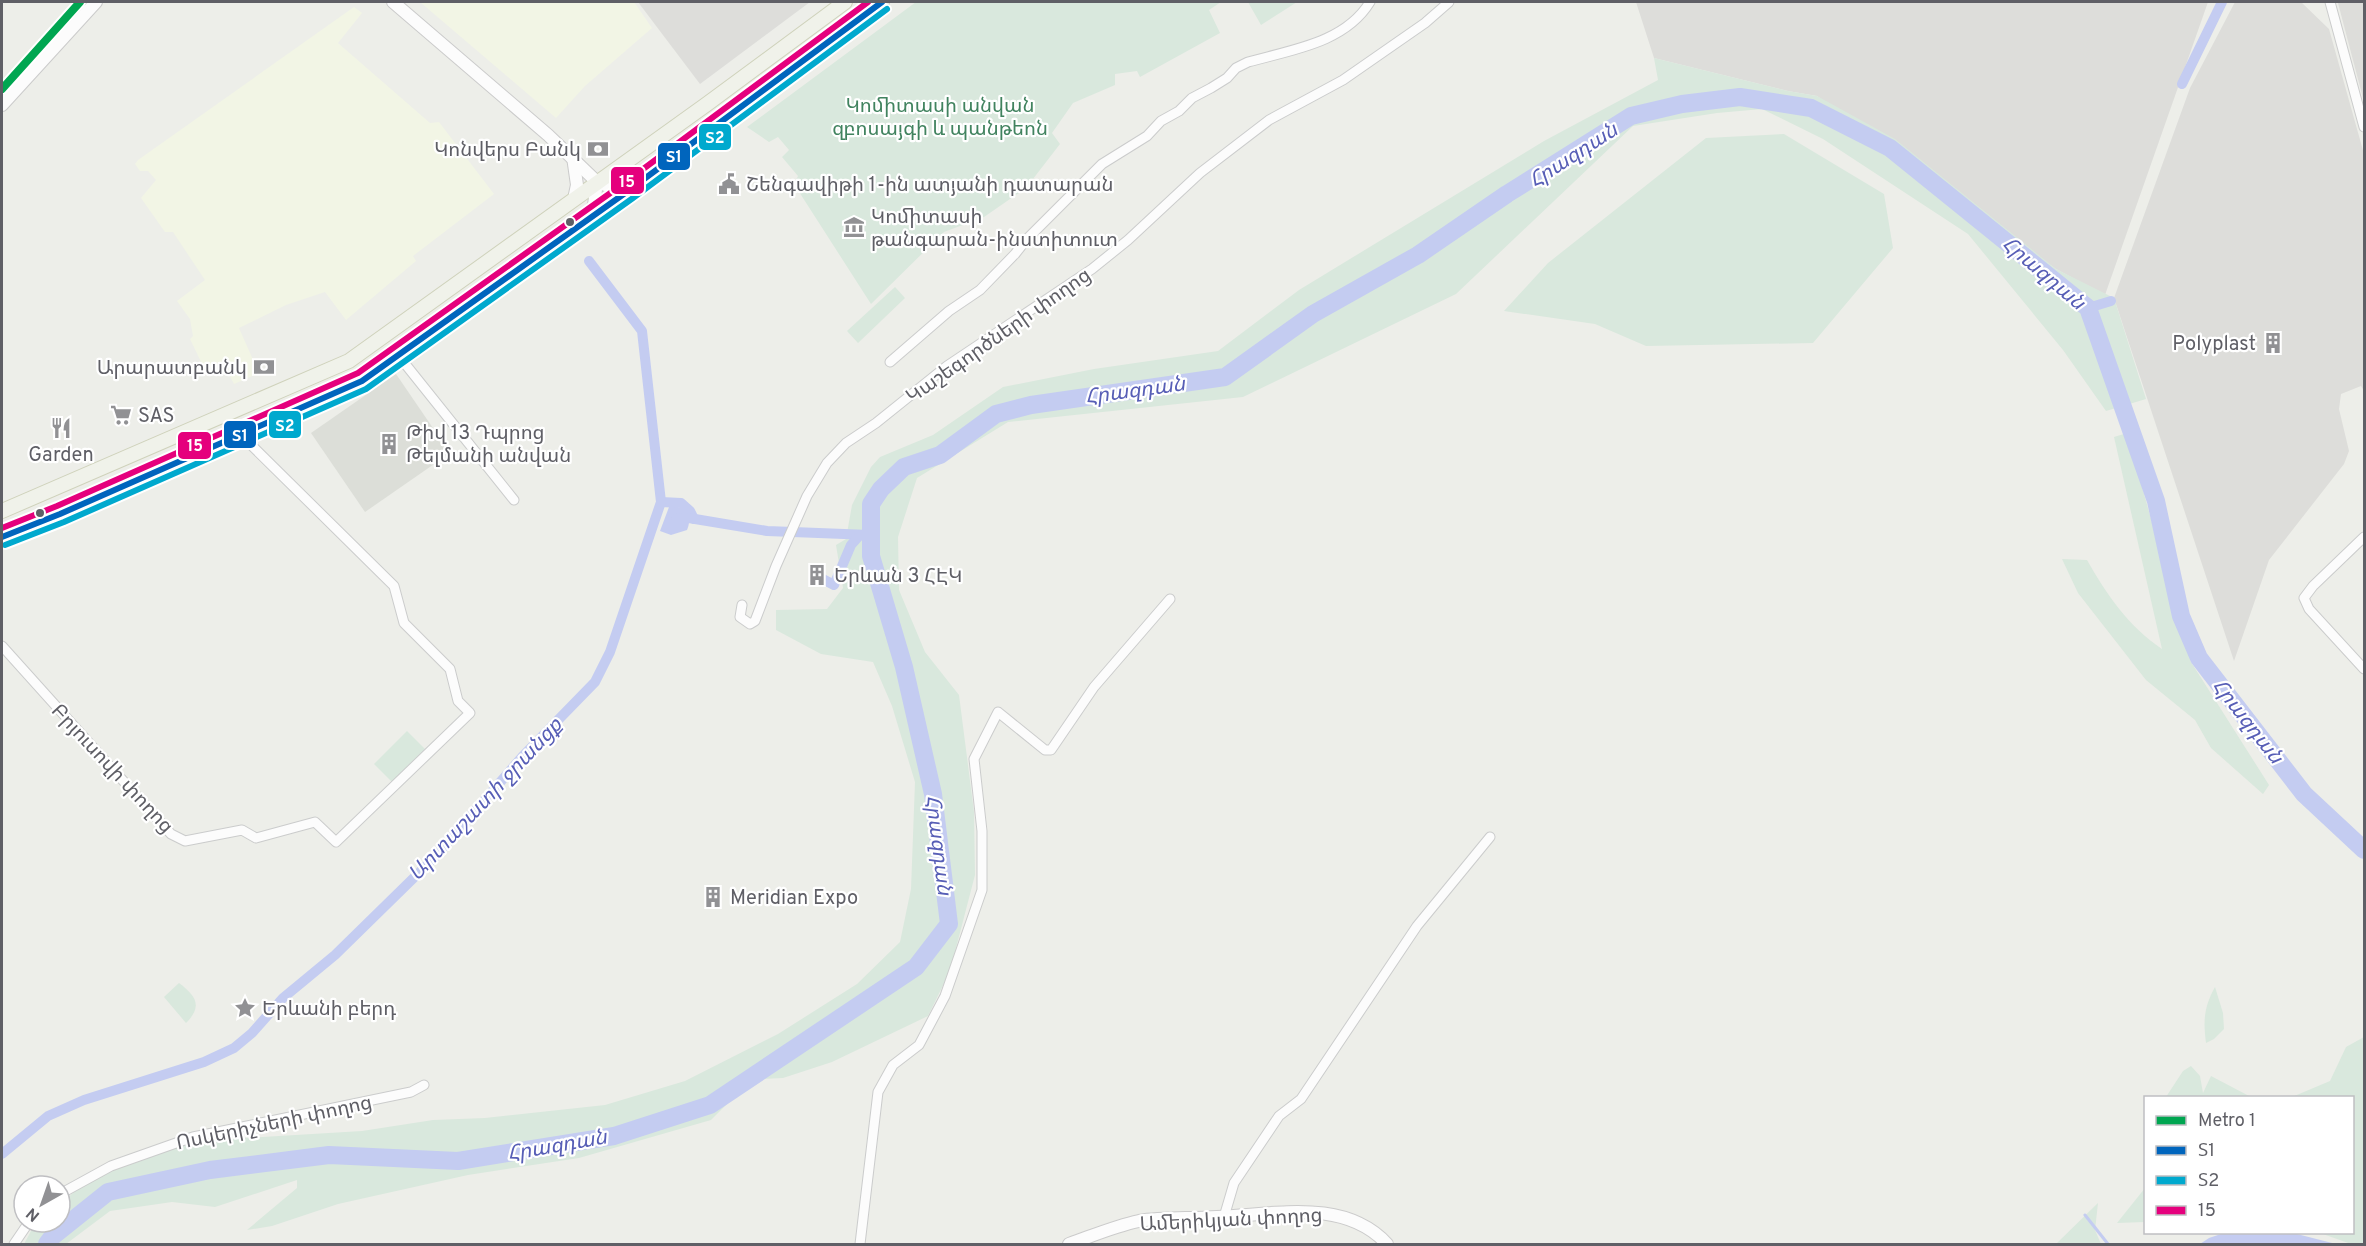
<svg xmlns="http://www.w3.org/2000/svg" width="2366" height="1246" viewBox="0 0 2366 1246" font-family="Overpass,'Noto Sans Armenian',sans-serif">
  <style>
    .commercial { fill: #f2f5e5 }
    .industrial { fill: #ddddda }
    .education { fill: #dcded8 }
    .green { fill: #d9e8dd }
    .water { fill: #c4ccf1 }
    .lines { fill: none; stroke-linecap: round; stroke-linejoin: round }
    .stream { stroke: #c4ccf1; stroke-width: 3 }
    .canal { stroke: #c4ccf1; stroke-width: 10 }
    .river { stroke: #c4ccf1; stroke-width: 18 }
    .street-casing { stroke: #cbcccc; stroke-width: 11 }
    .secondary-casing { stroke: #cbcbcb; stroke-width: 14 }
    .primary-casing { stroke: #cfd2bb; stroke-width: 16 }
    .street { stroke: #fcfcfc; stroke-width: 9 }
    .secondary { stroke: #fcfcfc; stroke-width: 12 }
    .primary { stroke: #f0f2ea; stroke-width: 14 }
    .bus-1-casing { stroke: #fff; stroke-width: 10 }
    .bus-2-casing { stroke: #fff; stroke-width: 10 }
    .bus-3-casing { stroke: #fff; stroke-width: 10 }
    .bus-1 { stroke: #0065bd; stroke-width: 6 }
    .bus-2 { stroke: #00a9ce; stroke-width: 6 }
    .bus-3 { stroke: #e5007d; stroke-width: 6 }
    .metro-1-casing { stroke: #fff; stroke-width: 12 }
    .metro-1 { stroke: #00a651; stroke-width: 8 }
    .bus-dot { fill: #5f5f66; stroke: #fff; stroke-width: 2 }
    .labels { text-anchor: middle; stroke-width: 4.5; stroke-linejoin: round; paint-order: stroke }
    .park-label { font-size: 20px; fill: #41835f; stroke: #fff }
    .poi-label { font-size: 20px; fill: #5f5f66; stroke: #fff; text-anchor: start }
    .street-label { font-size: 20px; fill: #5f5f66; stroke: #fff }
    .water-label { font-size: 21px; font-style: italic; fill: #575eb6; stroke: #fff }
    .line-badge { stroke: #fff; stroke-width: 2 }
    .badge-label { font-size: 16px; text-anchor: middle; font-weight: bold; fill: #fff }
  </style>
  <rect width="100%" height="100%" fill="#edeee9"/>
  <!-- commercial -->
  <g class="commercial">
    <path d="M420,2h214l18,26 -67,58 -29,32z"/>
    <path d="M354,7l8,6 -24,30 92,80 9,-1 55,72 -81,62 3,5 -70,59 -21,-28 -39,13 -47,23 20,45 -25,11 -12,-22 -17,8 -15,-31 3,-3 -3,-17 -13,-18 28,-21 -32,-48h-8l-24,-34 15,-18 -8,-9h-8l-5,-7 3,-4z"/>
  </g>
  <!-- industrial -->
  <g class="industrial">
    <path d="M638,2h172l-110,82z"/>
    <path d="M1636,2h572l-103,293 -49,-26 -239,-173 -29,-5 -134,-33z"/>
    <path d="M2235,2h66l28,27 35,125v237l-3,-5 -20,8 -2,15 10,42 -5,13 -75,96 -35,101 -120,-363 76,-210z"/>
    <path d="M2340,2h24v100l-26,-99z"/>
  </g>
  <!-- education -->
  <path class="education" d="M396,374l54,79 -85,59 -54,-79z"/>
  <!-- green -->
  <g class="green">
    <path d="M916,2h305l-12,8 11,23 -80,44 -3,-6 -22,3v11l-42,18 -21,30 8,11 -34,44 -42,29 -40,15 -73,72 -77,-120 4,-8 -16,-19 7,-7 -11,-13 -9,5 -22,-15z"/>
    <path d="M1248,2h49l-36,23z"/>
    <path d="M1654,58l134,33 29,5 78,43 161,130 58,29 32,101 -40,12 -43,-61 -95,-116 -145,-95 -61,-30 -45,4 -84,13 -177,168 -213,103 -235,25 -91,56 -19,59 1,53 26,62 34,43 15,117 1,63 -25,96 -22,45 -96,46 -49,16 -23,1 -24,16 -25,25 -132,38 -111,17 -130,29 -66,22 -25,4 50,-42v-8l-82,27 -43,-5 -62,9 -44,33h-42l7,-13 10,-9h19v-17l17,-16 35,-19 81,-29 169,-10 71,-11 52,-2 120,-13 80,-24 93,-47 79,-50 43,-42 11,-53 4,-107 -23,-76 -19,-44 -52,-8 -45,-24v-20l51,-1 16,-21 -7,-43 10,-6 6,-34 19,-38 9,-10 53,-22 70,-48 91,-18 124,-18 81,-61 245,-149 114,-61z"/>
    <path d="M1784,134l100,60 9,54 -80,95 -167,3 -51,-22 -91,-13 44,-48 158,-125z"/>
    <path d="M895,287l10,11 -47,45 -11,-12z"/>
    <path d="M2127,433l64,229 78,123 -6,9 -52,-46 -16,-28 -49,-40 -68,-87 -16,-34 25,1c20,35 41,66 75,89l-48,-212z"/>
    <path d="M407,731l18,18 -33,33 -18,-18z"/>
    <path d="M179,983c17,13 24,23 7,40l-22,-26z"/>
    <path d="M2215,987l8,26 1,16 -10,10 -8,4c-3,-23 -2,-36 9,-56z"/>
    <path d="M2364,1037v207h-13l-31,-11 32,-1v-134l-60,-1 38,-16 16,-34z"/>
    <path d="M2191,1066l9,10 3,17 8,-17 40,21h-85l17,-26z"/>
    <path d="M2145,1188v34l-28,1z"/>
    <path d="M2098,1203l-3,27 6,14h-45z"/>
  </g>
  <!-- water -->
  <g class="water">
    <path d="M675,506c12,4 17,13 12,24l-16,5 -11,-4 9,-24z"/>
    <path d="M2227,1232l66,1 43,11h-136l9,-6z"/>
  </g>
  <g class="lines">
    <!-- stream -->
    <path class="stream" d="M2085,1215l23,29"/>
    <!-- canal -->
    <g class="canal">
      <path d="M2182,84l40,-82"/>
      <path d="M2088,308l23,-7"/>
      <path d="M661,502l20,1 9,8 4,8"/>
      <path d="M676,519l13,-1 78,13 103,4"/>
      <path d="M817,576l17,9 17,-40 9,-10"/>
      <path d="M2,1154l46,-38 36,-16 120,-38 30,-14 18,-15 31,-35 52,-43 99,-97 88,-101 73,-75 15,-30 51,-150 -19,-171 -53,-70"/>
    </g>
    <!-- river -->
    <path class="river" d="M47,1244l6,-8 55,-44 102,-22 119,-15 129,6 156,-25 96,-31 206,-138 33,-43 -16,-130 -29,-127 -33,-111v-52l10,-15 23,-22 36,-12 56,-41 35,-9 194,-28 88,-63 105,-59 89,-61 124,-78 51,-12 58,-7 71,11 79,40 198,160 68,193 25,115 18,42 105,136 60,56"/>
    <defs>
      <g id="street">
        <path d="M2330,2l34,125"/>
        <path d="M398,355l116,145"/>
        <path d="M890,362l59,-51 31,-21 35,-36 11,-14 76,-76 45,-28 14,-15 18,-10 13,-13 19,-10 16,-10 9,-10 12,-6c43,-12 97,-19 122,-60"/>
        <path d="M2364,537l-51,49 -9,12 5,11 55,60"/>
        <path d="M742,605l-2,12 10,7 5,-3 21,-55 31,-70 20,-33 19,-20 30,-20 71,-57 145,-97 36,-29 72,-67 69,-53 74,-40 82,-57 24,-21"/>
        <path d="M2,646l169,188 14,7 57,-11 14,8 59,-16 21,20 134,-129 -12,-12 -8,-32 -46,-46 -10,-37 -154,-152"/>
        <path d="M60,1194l51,-28 82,-29 218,-45 13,-7"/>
        <path d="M1224,1217l10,-34 45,-67 22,-17 116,-173 73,-89"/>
        <path d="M14,1244l15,-22"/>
        <path d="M860,1244l18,-152 15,-27 26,-20 26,-49 37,-106v-59l-8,-72 24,-47 47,38h6l43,-63 76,-88"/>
      </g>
      <g id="secondary">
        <path d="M393,2l155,133 49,47 20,7 17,-4"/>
        <path d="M2,105l94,-103"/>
        <path d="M573,157l4,28 -3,14"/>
        <path d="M587,219l7,-14 3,-23"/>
        <path d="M1069,1244c23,-8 46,-18 70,-23 24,-4 53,-2 78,-4 56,-2 127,-20 170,27"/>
      </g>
      <g id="primary">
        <path d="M2,511l347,-150 358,-257 138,-102"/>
        <path d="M2,537l58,-23 302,-133 266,-190 254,-189"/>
      </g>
    </defs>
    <!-- street casing -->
    <use href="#street" class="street-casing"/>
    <!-- secondary casing -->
    <use href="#secondary" class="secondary-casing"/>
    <!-- primary casing -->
    <use href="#primary" class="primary-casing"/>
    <!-- street -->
    <use href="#street" class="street"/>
    <!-- secondary -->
    <use href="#secondary" class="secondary"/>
    <!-- primary -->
    <use href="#primary" class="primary"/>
    <defs>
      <path id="bus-1" d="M2,537l58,-23 302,-133 266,-190 254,-189"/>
      <path id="bus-2" d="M5,545l59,-23 302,-133 267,-191 254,-189"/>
      <path id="bus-3" d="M2,528l55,-22 301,-133 265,-189 245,-182"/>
    </defs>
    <!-- bus-1 casing -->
    <use href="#bus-1" class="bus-1-casing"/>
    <!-- bus-2 casing -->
    <use href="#bus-2" class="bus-2-casing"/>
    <!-- bus-3 casing -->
    <use href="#bus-3" class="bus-3-casing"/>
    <!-- bus-1 -->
    <use href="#bus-1" class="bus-1"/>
    <!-- bus-2 -->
    <use href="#bus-2" class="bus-2"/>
    <!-- bus-3 -->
    <use href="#bus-3" class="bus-3"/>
    <defs>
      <path id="metro-1" d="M2,89l78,-87"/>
    </defs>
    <!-- metro-1 casing -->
    <use href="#metro-1" class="metro-1-casing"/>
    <!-- metro-1 -->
    <use href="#metro-1" class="metro-1"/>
  </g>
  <!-- icons -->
  <defs>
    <symbol id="bank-bare" viewBox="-9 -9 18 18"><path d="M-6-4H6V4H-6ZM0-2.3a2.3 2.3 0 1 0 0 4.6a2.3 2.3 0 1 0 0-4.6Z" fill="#919194" stroke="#fff" stroke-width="2.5" paint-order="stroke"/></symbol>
    <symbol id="civic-bare" viewBox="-9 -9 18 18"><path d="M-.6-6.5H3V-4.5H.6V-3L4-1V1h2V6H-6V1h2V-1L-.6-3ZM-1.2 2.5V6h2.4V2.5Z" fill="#919194" stroke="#fff" stroke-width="2.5" paint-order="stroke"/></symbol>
    <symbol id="museum-bare" viewBox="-9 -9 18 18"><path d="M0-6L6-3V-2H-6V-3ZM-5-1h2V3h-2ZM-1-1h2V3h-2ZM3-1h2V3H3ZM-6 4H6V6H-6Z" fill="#919194" stroke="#fff" stroke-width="2.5" paint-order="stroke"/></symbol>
    <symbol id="building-bare" viewBox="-9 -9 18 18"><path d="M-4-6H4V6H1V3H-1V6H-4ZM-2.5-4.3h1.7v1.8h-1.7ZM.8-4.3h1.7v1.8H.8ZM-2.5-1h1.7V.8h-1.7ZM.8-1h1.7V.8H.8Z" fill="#919194" stroke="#fff" stroke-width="2.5" paint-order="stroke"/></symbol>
    <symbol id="supermarket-bare" viewBox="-9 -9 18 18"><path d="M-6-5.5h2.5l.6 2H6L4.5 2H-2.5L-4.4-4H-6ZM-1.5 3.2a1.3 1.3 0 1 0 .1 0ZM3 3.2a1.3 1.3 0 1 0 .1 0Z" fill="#919194" stroke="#fff" stroke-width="2.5" paint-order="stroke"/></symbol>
    <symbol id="restaurant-bare" viewBox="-9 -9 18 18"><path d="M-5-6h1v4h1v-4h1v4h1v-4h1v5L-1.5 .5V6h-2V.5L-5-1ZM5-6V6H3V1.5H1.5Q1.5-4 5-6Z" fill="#919194" stroke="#fff" stroke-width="2.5" paint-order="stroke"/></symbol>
    <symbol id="sight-bare" viewBox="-9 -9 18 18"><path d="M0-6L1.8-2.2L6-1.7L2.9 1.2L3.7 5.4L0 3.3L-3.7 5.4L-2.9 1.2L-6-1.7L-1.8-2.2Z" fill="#919194" stroke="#fff" stroke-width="2.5" paint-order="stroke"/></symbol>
  </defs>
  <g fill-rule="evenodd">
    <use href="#bank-bare" x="583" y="134" width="30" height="30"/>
    <use href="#civic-bare" x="714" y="169" width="30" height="30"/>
    <use href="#museum-bare" x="839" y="212" width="30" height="30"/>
    <use href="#building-bare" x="2258" y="328" width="30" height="30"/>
    <use href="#bank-bare" x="249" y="352" width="30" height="30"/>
    <use href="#supermarket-bare" x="106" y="400" width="30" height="30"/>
    <use href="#restaurant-bare" x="46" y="413" width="30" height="30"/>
    <use href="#building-bare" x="374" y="429" width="30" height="30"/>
    <use href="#building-bare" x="802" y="560" width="30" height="30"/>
    <use href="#building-bare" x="698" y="882" width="30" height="30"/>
    <use href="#sight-bare" x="230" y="993" width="30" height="30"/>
  </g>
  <!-- markers -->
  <g class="bus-dot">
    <circle cx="570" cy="222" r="5"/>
    <circle cx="40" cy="513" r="5"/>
  </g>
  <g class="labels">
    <!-- park labels -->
    <g class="park-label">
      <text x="940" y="112">Կոմիտասի անվան<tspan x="940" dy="23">զբոսայգի և պանթեոն</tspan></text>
    </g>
    <!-- poi labels -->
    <g class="poi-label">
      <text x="581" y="156" text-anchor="end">Կոնվերս Բանկ</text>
      <text x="746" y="191">Շենգավիթի 1-ին ատյանի դատարան</text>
      <text x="871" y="223">Կոմիտասի<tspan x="871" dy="23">թանգարան-ինստիտուտ</tspan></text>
      <text x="2256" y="350" text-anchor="end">Polyplast</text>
      <text x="247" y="374" text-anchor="end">Արարատբանկ</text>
      <text x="138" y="422">SAS</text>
      <text x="406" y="439">Թիվ 13 Դպրոց<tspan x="406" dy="23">Թելմանի անվան</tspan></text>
      <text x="61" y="461" text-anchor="middle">Garden</text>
      <text x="834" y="582">Երևան 3 ՀԷԿ</text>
      <text x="730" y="904">Meridian Expo</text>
      <text x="262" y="1015">Երևանի բերդ</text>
    </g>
    <!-- street labels -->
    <g class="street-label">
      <text transform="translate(998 335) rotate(-35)" y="7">Կաշեգործների փողոց</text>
      <text transform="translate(113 768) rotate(47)" y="7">Բրյուսովի փողոց</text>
      <text transform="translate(274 1122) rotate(-12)" y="7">Ոսկերիչների փողոց</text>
      <text transform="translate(1231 1219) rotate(-3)" y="7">Ամերիկյան փողոց</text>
    </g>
    <!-- water labels -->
    <g class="water-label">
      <text transform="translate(1573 155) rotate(-33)" y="7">Հրազդան</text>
      <text transform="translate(2044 273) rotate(40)" y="7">Հրազդան</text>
      <text transform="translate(1135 390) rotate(-8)" y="7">Հրազդան</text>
      <text transform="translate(2248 721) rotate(52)" y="7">Հրազդան</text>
      <text transform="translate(485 799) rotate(-47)" y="7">Արտաշատի ջրանցք</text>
      <text transform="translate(939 845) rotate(83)" y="7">Հրազդան</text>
      <text transform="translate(557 1145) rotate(-10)" y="7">Հրազդան</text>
    </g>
  </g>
  <g class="line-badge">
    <rect x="698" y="123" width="34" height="28" rx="6" fill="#00a9ce"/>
    <rect x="657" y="142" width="34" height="29" rx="6" fill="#0065bd"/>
    <rect x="610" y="166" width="35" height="29" rx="6" fill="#e5007d"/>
    <rect x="268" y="410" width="34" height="29" rx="6" fill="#00a9ce"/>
    <rect x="223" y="420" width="34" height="29" rx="6" fill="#0065bd"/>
    <rect x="177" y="431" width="35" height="29" rx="6" fill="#e5007d"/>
  </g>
  <g class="badge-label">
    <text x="715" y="143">Տ2</text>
    <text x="674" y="162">Տ1</text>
    <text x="627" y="187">15</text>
    <text x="285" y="431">Տ2</text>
    <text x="240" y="441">Տ1</text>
    <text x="195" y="451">15</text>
  </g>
  <!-- border -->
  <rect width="2366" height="1246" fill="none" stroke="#5f5f66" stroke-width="6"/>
  <!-- legend -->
  <rect x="2144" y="1096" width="210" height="138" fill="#ffffff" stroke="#bfbfc2" stroke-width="1.5"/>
  <rect x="2156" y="1116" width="30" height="9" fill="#00a651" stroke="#bfbfc2" stroke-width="1.5"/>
  <text x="2198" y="1126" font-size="18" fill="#5f5f66">Metro 1</text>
  <rect x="2156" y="1146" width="30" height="9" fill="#0065bd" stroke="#bfbfc2" stroke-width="1.5"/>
  <text x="2198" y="1156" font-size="18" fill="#5f5f66">Տ1</text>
  <rect x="2156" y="1176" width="30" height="9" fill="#00a9ce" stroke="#bfbfc2" stroke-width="1.5"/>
  <text x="2198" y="1186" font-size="18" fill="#5f5f66">Տ2</text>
  <rect x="2156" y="1206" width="30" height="9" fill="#e5007d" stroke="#bfbfc2" stroke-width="1.5"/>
  <text x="2198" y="1216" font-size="18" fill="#5f5f66">15</text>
  <!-- north arrow -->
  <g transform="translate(42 1204) rotate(220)"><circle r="28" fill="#ffffff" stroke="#bfbfc2" stroke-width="1.5"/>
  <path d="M0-4.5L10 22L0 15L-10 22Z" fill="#919194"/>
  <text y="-9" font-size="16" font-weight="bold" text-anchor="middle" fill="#5f5f66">N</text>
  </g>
</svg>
